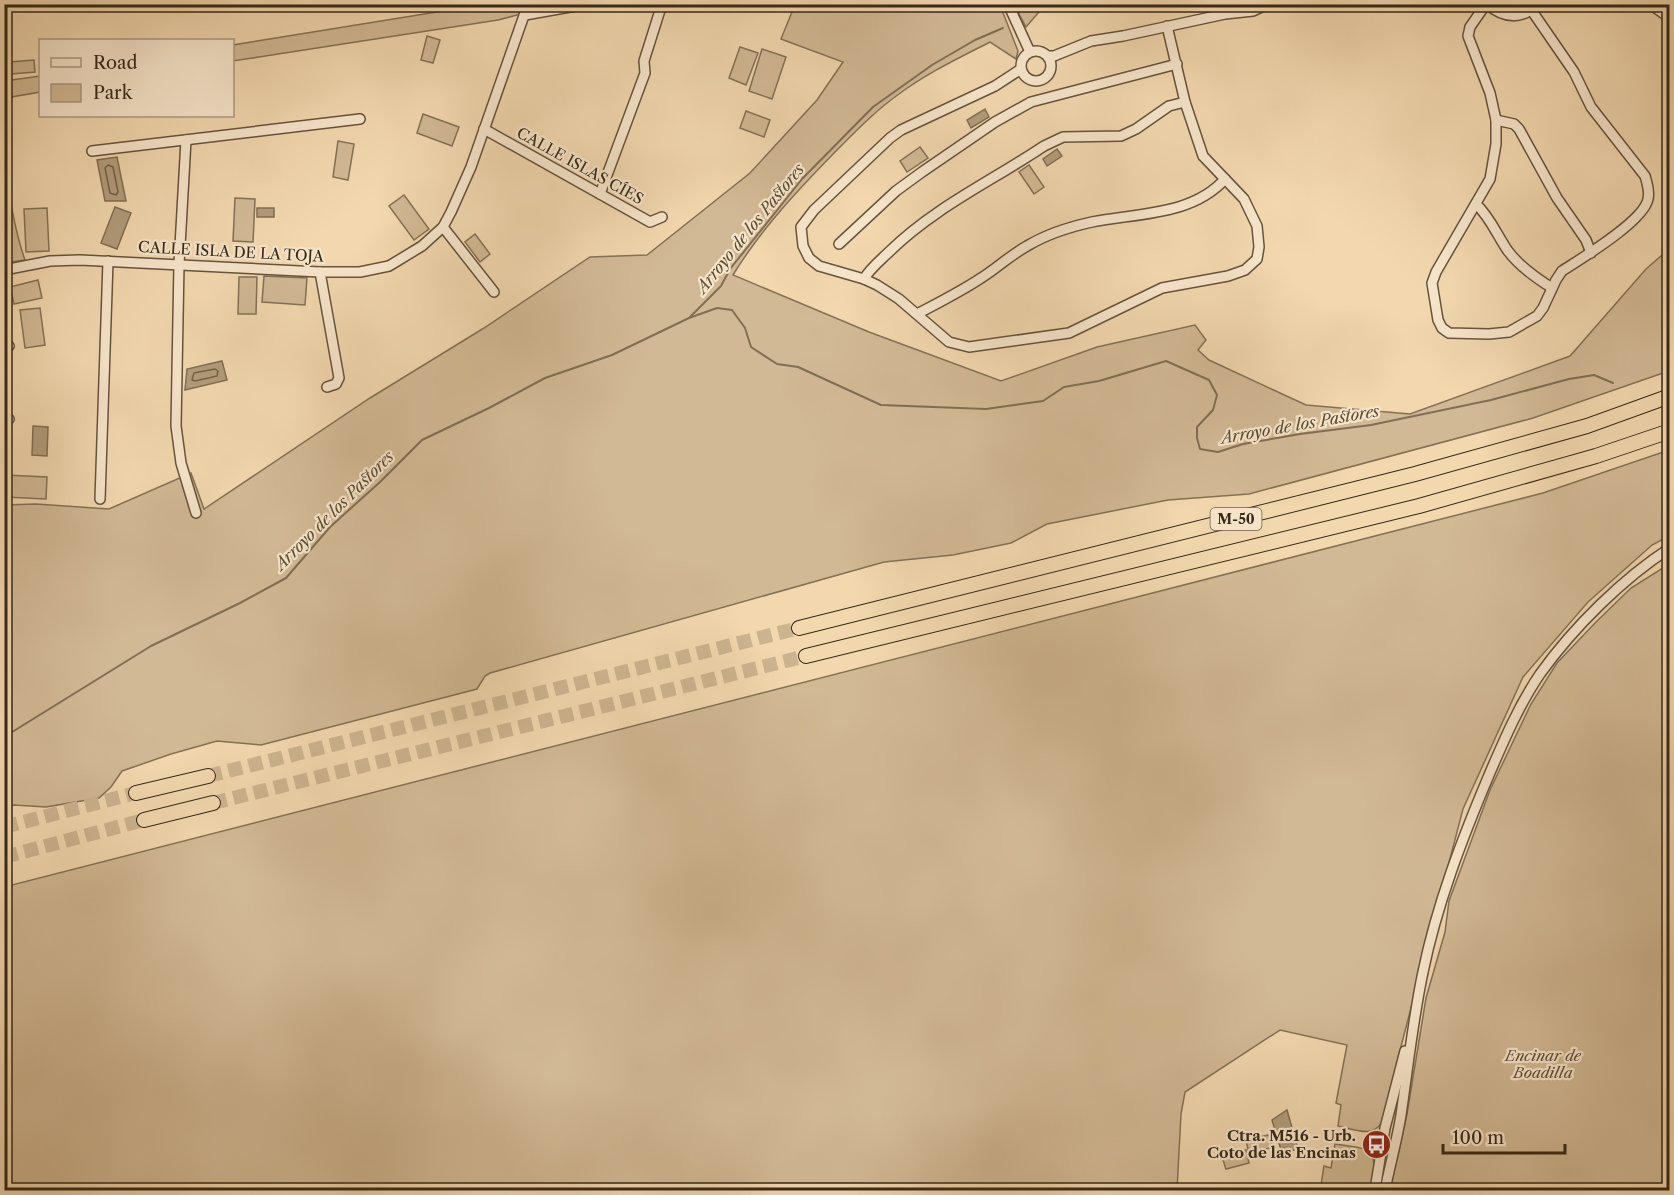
<svg xmlns="http://www.w3.org/2000/svg" width="1674" height="1195" viewBox="0 0 1674 1195" font-family="'Libre Caslon Text',serif">
  <style>
    .green { fill: #d2b995; stroke: #847156; stroke-width: 1.5 }
    .water { fill: #b29c7b; stroke: #816e53; stroke-width: 1.5 }
    .lines { fill: none; stroke-linecap: round; stroke-linejoin: round }
    .shore { stroke: #746248; stroke-width: 1.5 }
    .stream { stroke: #816e53; stroke-width: 2 }
    .highway-tunnel { stroke: #cdb490; stroke-width: 14; stroke-dasharray: 14 7; stroke-linecap: butt }
    .minor-casing { stroke: #66543c; stroke-width: 12 }
    .highway-casing { stroke: #372916; stroke-width: 16 }
    .minor { stroke: #f7e5cb; stroke-width: 9 }
    .highway { stroke: #f2d7af; stroke-width: 14 }
    .labels { text-anchor: middle; stroke-width: 4.5; stroke-linejoin: round; paint-order: stroke }
    .shield { fill: #f7e5cb; stroke: #71614c; stroke-width: 1.5 }
    .shield-label { font-size: 14px; font-weight: bold; fill: #372916 }
    .street-label { font-size: 15px; fill: #372916; stroke: #f7e5cb }
    .park-label { font-size: 15px; font-style: italic; fill: #5e4d36; stroke: #f7e5cb }
    .poi-label { font-size: 15px; font-weight: bold; fill: #372916; stroke: #f7e5cb; text-anchor: end }
    .water-label { font-size: 16px; font-style: italic; fill: #5c4c34; stroke: #f7e5cb }
  </style>
  <rect width="100%" height="100%" fill="#f2d7af"/>
  <filter id="stains"><feTurbulence type="fractalNoise" baseFrequency=".00333" numOctaves="4"/><feColorMatrix values="0 0 0 0 .2 0 0 0 0 .09 0 0 0 0 .02 0 0 0 .5 -.17"/></filter>
  <radialGradient id="worn" r=".72"><stop offset=".6" stop-color="#630" stop-opacity="0"/><stop offset="1" stop-color="#630" stop-opacity=".3"/></radialGradient>
  <!-- green -->
  <g class="green">
    <path d="M807,4l193,1 18,46 -2,8 -26,-17c-31,16 -63,31 -91,52 -24,17 -43,37 -64,58 -37,38 -74,77 -102,123l136,57 132,49 96,-34 98,-22 11,15 -8,10 11,10 97,45 104,9 160,-58 76,-87 23,-20v122l-136,47 -284,76 -81,6 -121,24 -36,19 -58,12 -69,7 -394,111 -5,3 -8,13 -23,6 -193,50 -44,-4 -46,13 -49,17 -11,16 -12,11 -53,9 -32,-2 -9,2v-302l31,-1 73,5 82,-36 13,36 166,-111 114,-70 106,-71 57,-2 103,-82 67,-73 26,-38 -62,-23 13,-32z"/>
    <path d="M480,5h42l-1,9 -23,6 -265,41v-16z"/>
    <path d="M1014,5h31l-19,22z"/>
    <path d="M427,36l13,4 -7,23 -12,-3z"/>
    <path d="M740,47l18,6 -12,32 -17,-7z"/>
    <path d="M762,49l24,8 -14,42 -23,-8z"/>
    <path d="M34,60l1,12 -24,2 -1,-12z"/>
    <path d="M40,76v16l-35,6v-17z"/>
    <path d="M746,111l24,9 -6,17 -24,-9z"/>
    <path d="M423,114l36,13 -7,19 -35,-13z"/>
    <path d="M5,138c4,11 0,22 1,33 4,30 9,61 19,89l-20,3z"/>
    <path d="M338,141l16,3 -6,36 -15,-3z"/>
    <path d="M920,147l8,11 -21,14 -7,-11z"/>
    <path d="M1029,165l15,22 -10,7 -15,-22z"/>
    <path d="M404,195l25,34 -15,11 -25,-34z"/>
    <path d="M235,198l20,1 -2,43 -20,-1z"/>
    <path d="M47,208l2,43 -23,1 -2,-43z"/>
    <path d="M475,234l15,20 -10,8 -15,-20z"/>
    <path d="M264,276l43,2 -2,27 -43,-3z"/>
    <path d="M239,277h18l-1,37h-18z"/>
    <path d="M38,280l4,18 -28,6 -4,-17z"/>
    <path d="M40,308l5,37 -20,3 -5,-38z"/>
    <path d="M1669,450v86l-17,9 -64,57 -65,75 -60,132 -64,245 -14,63c-10,23 -27,13 -47,9l3,-21 -5,-2 11,-58 -67,-15 -95,62 -4,22 -4,76h-1172l-1,-303 1539,-394z"/>
    <path d="M5,475l42,2 -1,22 -41,-2z"/>
    <path d="M1669,564v626h-279l17,-76 19,-116 19,-66 4,-31 41,-111 41,-86 26,-41 39,-41 35,-34z"/>
    <path d="M1269,1135l4,12 -24,7 -3,-14z"/>
    <path d="M1335,1144c40,5 43,5 36,46h-49l-1,-5 3,-19 7,2z"/>
    <path d="M1246,1150l3,13 -23,6 -4,-12z"/>
  </g>
  <!-- water -->
  <g class="water">
    <path d="M985,109l4,8 -18,11 -4,-8z"/>
    <path d="M1057,149l5,7 -15,10 -4,-7z"/>
    <path d="M117,157l9,44h-21l-8,-41z"/>
    <path d="M115,207l16,6 -14,36 -16,-6z"/>
    <rect x="257" y="208" width="17" height="9"/>
    <path d="M222,361l5,19 -42,10 2,-21z"/>
    <path d="M33,426l15,1 -1,29 -15,-1z"/>
    <path d="M1287,1110l11,39 -16,4 -10,-33z"/>
  </g>
  <g class="lines">
    <!-- shore -->
    <g class="shore">
      <path d="M108,165l5,2 5,25 -2,3 -6,-2 -5,-25z"/>
      <path d="M215,369l3,2 -1,5 -22,5 -3,-1 2,-7z"/>
    </g>
    <!-- stream -->
    <g class="stream">
      <path d="M690,317l31,-31 9,-17 72,-90 71,-72 59,-42 43,-25 28,-12"/>
      <path d="M4,737l147,-91 89,-43 46,-25 44,-51 50,-45 42,-42 67,-32 56,-30 67,-23 77,-37 28,-10 15,2 13,18 6,19 26,17 21,3 83,38 105,4 57,-8 21,-14 35,-6 67,-20 43,19 8,15 -4,15 -16,17v11l3,11 18,3 25,-8 57,-10 71,-9 120,-25 78,-21 25,-4 19,8"/>
    </g>
    <!-- highway-tunnel -->
    <g class="highway-tunnel">
      <path d="M208,776l591,-148"/>
      <path d="M213,803l593,-147"/>
      <path d="M4,827l132,-34"/>
      <path d="M4,857l140,-37"/>
    </g>
    <defs>
      <g id="minor">
        <path d="M1008,4l22,48"/>
        <path d="M1486,4l-16,23 -2,9 22,57 6,27v24l-6,35 -54,93 -4,11 6,37 4,8 7,5 40,1 20,-2 28,-16 6,-8 13,-28 6,-9c20,-13 82,-50 86,-72 2,-8 -1,-16 -3,-23l-54,-69 -17,-35 -42,-61"/>
        <path d="M1487,4c17,15 35,16 51,0"/>
        <path d="M1650,4l20,14"/>
        <path d="M525,15l62,-11"/>
        <circle cx="1036" cy="66" r="15"/>
        <path d="M1048,56h6l37,-15 32,-5 102,-22 28,-3 15,-7"/>
        <path d="M1021,69l-26,17 -94,44 -11,8 -76,72 -13,17 2,19 6,12 10,8 45,13 13,6 22,14 50,43 20,5 100,-14 93,-45 66,-12 17,-6 12,-11 2,-12 -2,-21 -13,-27 -41,-43 -18,-54 -18,-76"/>
        <path d="M1496,120l18,4 5,5 38,69 29,42 5,13"/>
        <path d="M484,129l166,93 12,-5"/>
        <path d="M186,140l-7,124 -3,162 5,37 15,50"/>
        <path d="M92,151l268,-32"/>
        <path d="M600,194l45,-121 -1,-12 18,-57"/>
        <path d="M1476,204c14,13 21,31 32,47 11,15 28,27 44,37"/>
        <path d="M443,227l51,65"/>
        <path d="M839,244l57,-53 26,-19 73,-50 36,-20 146,-38"/>
        <path d="M4,270l46,-9 30,-1 240,12h40l29,-6 33,-20 21,-19 8,-15 20,-45 57,-163"/>
        <path d="M320,272l19,106 -3,6 -9,3"/>
        <path d="M864,279c6,-11 17,-19 26,-28 45,-44 102,-70 154,-105l19,-9 58,-1 15,-7 33,-23 16,-4"/>
        <path d="M917,314c21,-11 41,-21 61,-34 17,-10 31,-24 49,-34 20,-12 42,-19 65,-24 44,-9 100,-6 133,-43"/>
        <path d="M4,347l5,-1"/>
        <path d="M4,420l5,-1"/>
        <path d="M100,499l8,-238"/>
        <path d="M1375,1190l10,-62 20,-77"/>
        <path d="M1385,1190c5,-25 12,-50 16,-75 7,-48 12,-96 22,-143 14,-68 39,-133 66,-197 15,-35 30,-70 51,-101 33,-46 82,-95 130,-126"/>
      </g>
      <g id="highway">
        <path d="M799,628l616,-154 172,-48 83,-30"/>
        <path d="M806,656l613,-150 177,-50 74,-25"/>
        <path d="M136,793l72,-17"/>
        <path d="M144,820l69,-17"/>
      </g>
    </defs>
    <!-- minor casing -->
    <use href="#minor" class="minor-casing"/>
    <!-- highway casing -->
    <use href="#highway" class="highway-casing"/>
    <!-- minor -->
    <use href="#minor" class="minor"/>
    <!-- highway -->
    <use href="#highway" class="highway"/>
  </g>
  <!-- icons -->
  <defs>
    <symbol id="bus-disc" viewBox="-11 -11 22 22"><circle r="9.5" fill="#8f2418" stroke="#f7e5cb"/><path d="M-5-6H5V4H4V6H2V4H-2V6H-4V4H-5ZM-3.5-4V0h7V-4ZM-3.5 1.2v1.5H-2V1.2ZM2 1.2v1.5H3.5V1.2Z" fill="#fff"/></symbol>
  </defs>
  <g fill-rule="evenodd">
    <use href="#bus-disc" x="1360" y="1128" width="33" height="33"/>
  </g>
  <g class="labels">
    <!-- shield labels -->
    <rect class="shield" x="1210.5" y="508" width="51" height="22" rx="4.5"/>
    <g class="shield-label">
      <text x="1236" y="524">M-50</text>
    </g>
    <!-- street labels -->
    <g class="street-label">
      <text transform="translate(580 166) rotate(29)" y="5">CALLE ISLAS CÍES</text>
      <text transform="translate(231 252) rotate(3)" y="5">CALLE ISLA DE LA TOJA</text>
    </g>
    <!-- park labels -->
    <g class="park-label">
      <text x="1543" y="1061">Encinar de<tspan x="1543" dy="17">Boadilla</tspan></text>
    </g>
    <!-- poi labels -->
    <g class="poi-label">
      <text x="1356" y="1141">Ctra. M516 - Urb.<tspan x="1356" dy="17">Coto de las Encinas</tspan></text>
    </g>
    <!-- water labels -->
    <g class="water-label">
      <text transform="translate(750 228) rotate(-51)" y="6">Arroyo de los Pastores</text>
      <text transform="translate(1300 424) rotate(-10)" y="6">Arroyo de los Pastores</text>
      <text transform="translate(334 510) rotate(-45)" y="6">Arroyo de los Pastores</text>
    </g>
  </g>
  <!-- margin -->
  <rect width="1674" height="1195" fill="none" stroke="#f2d7af" stroke-width="24"/>
  <rect x="6" y="6" width="1662" height="1183" fill="none" stroke="#372916" stroke-width="3"/>
  <rect x="12" y="12" width="1650" height="1171" fill="none" stroke="#372916" stroke-width="1.5"/>
  <!-- legend -->
  <rect x="39" y="39" width="195" height="78" fill="#f7e5cb" stroke="#aa9a83" stroke-width="1.5"/>
  <rect x="51" y="58" width="30" height="9" fill="#f7e5cb" stroke="#aa9a83" stroke-width="1.5"/>
  <text x="93" y="69" font-size="18" fill="#372916">Road</text>
  <rect x="51" y="84" width="30" height="18" fill="#d2b995" stroke="#aa9a83" stroke-width="1.5"/>
  <text x="93" y="99" font-size="18" fill="#372916">Park</text>
  <!-- scale -->
  <path d="M1443 1144v9h122v-9" fill="none" stroke="#372916" stroke-width="3"/>
  <text x="1452" y="1144" font-size="18" fill="#372916" stroke="#f7e5cb" stroke-width="4.5" paint-order="stroke">100 m</text>
  <rect width="100%" height="100%" filter="url(#stains)"/>
  <rect width="100%" height="100%" fill="url(#worn)"/>
</svg>
